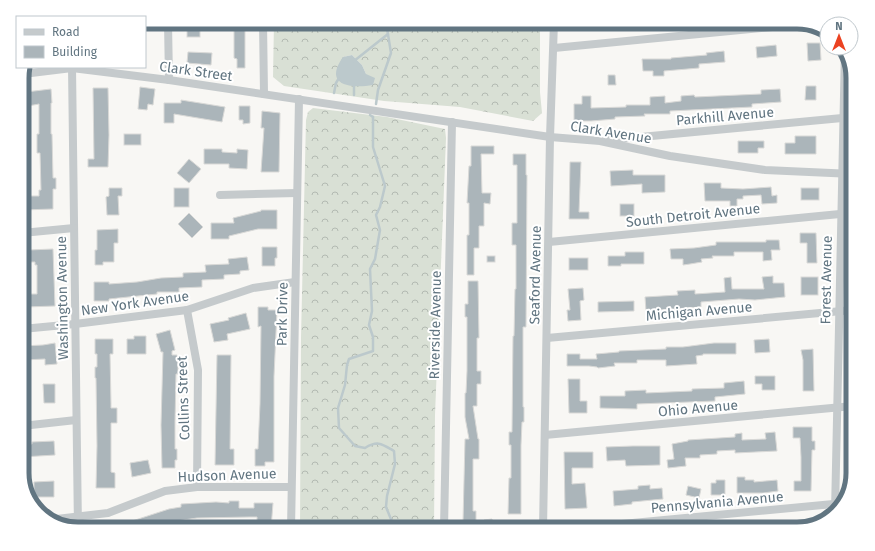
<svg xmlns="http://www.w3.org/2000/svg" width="875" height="551" viewBox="0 0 875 551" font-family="'Fira Sans',sans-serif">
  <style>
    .forest { fill: url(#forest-crowns); fill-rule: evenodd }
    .water { fill: #bcc9cc }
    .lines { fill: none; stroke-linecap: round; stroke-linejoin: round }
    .stream { stroke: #bcc9cc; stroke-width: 2.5 }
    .building { fill: #abb5ba; stroke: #d9d9d7 }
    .minor { stroke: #c5cacc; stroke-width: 8 }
    .labels { text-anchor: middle; stroke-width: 4; stroke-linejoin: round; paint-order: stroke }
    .street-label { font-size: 14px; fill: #617581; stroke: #fff }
    .rim { fill: none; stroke: #617581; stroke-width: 5 }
  </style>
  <defs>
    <pattern id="forest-crowns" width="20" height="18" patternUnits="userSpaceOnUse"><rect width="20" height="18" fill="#d9e0d5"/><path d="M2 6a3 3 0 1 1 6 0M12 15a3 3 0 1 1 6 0" fill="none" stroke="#b3bab2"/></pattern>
  </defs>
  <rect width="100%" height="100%" fill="#f8f7f4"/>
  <!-- forest -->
  <g class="forest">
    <path d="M274,22h266v70l2,21 -9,8 -73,-14 -76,-6 -100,-15 -11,-9zM352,55l10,10 4,9 -23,-17z"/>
    <path d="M313,108l74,9 58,12 1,9 -11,277 -1,114h-134l1,-191 5,-218 2,-8z"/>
  </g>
  <!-- water -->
  <path class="water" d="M352,55l10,10 4,9 9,4 -2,7c-23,4 -50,0 -30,-28z"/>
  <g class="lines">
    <!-- stream -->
    <g class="stream">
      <path d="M354,61l34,-27"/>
      <path d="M334,93l2,-10 3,-5"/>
      <path d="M354,95v-10"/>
      <path d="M376,104l2,-14 13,-37 -5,-31"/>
      <path d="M370,115l3,2"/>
      <path d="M373,117v30l12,39 -5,21 -4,8 4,15 -5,29 -5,10 2,42 -3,14 4,12v14l-24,8 -2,6 -2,20 -7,23 1,20 16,18 10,2c13,-8 17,-4 29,3l1,13 -8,32 -1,11 9,22"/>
    </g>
  </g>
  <!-- building -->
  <g class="building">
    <path d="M234,22h11v46h-8v-9l-3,-1z"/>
    <rect x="187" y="26" width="13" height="11"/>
    <path d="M807,43h13l1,17 -13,1z"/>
    <path d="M776,45l1,11 -20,2 -1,-11z"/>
    <path d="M724,51l1,11 -26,2v4l-35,3v5h-11v-5h-10l-1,-12h29v-1l36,-3 -1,-2z"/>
    <path d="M188,52l24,1 -1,12 -24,-2z"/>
    <path d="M608,75h7l1,10h-8z"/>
    <path d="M806,86h10v14h-11z"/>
    <path d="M140,87l15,2 -2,16 -5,-1 -1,6 -9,-1z"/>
    <path d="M93,88h15l1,47 -1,32h-20v-8h6z"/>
    <path d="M51,89l1,14h-1v31h1l1,44h3v11h-3v20l-31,1v-14h17v-6h2l-1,-37h-3v-19h2v-30l-11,2 -2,-14z"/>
    <path d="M780,89l1,13 -29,2v3l-82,4v3h-26l1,2 -30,1v2l-24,2h-17v-17h8v-8h9v12l35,-1v-2h24v-8l15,-1v7l16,-2v-5l13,-1 1,2 66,-3v-4z"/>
    <path d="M181,100l44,7 -3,15 -48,-8v9h-10v-20h17z"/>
    <path d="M239,106h11v17l-7,1v-4h-4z"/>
    <path d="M262,111l18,2 -1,59h-18l3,-44h-3z"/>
    <rect x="124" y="134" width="17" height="11"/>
    <path d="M795,136h21v18h-31v-11h10z"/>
    <path d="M738,141h26v7h-6v5h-20z"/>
    <path d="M471,146h23v8h-13l1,39h9l-1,11 -6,-1v23h-5v22h-5v27h-7v-40h2v-32h-2l2,-37h2z"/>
    <path d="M204,149h18v3l15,1v-4l11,1 -1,19 -18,-1v-4h-25z"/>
    <path d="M513,154h13v21h1l-1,152h-3v80h1v15h-2l-1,23v69h-13l1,-36h2v-33h-2v-13h3l1,-96h1l1,-47h1v-44h-4v-22h5v-58h-4z"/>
    <path d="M189,159l12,10 -12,14 -12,-10z"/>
    <path d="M570,162h11l-2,50h10v7h-20z"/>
    <path d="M633,170v5h32v17l-23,1v-9l-31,2 -1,-15z"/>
    <path d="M704,183h17v5l22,1 28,-2 1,9 5,-1v8l-15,1 -1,-9 -18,1v3h-6v7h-7v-5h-25z"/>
    <path d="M109,188h13v8h-4l1,19h-12l-1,-18 3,-1z"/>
    <rect x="174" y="188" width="15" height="19"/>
    <rect x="801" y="188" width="18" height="12"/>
    <rect x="620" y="204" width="14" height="12"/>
    <path d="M261,210h16v19h-19l-29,7v3h-18v-16h23l-1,-5 28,-7z"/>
    <path d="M189,213l14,14 -11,11 -14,-14z"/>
    <path d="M118,229v14h-4v19h-11v3h-8v-15h2v-20z"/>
    <path d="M800,233h16l1,30h-10v-20h-7z"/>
    <path d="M766,240h13l1,10h-9l1,10 -9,1v-9h-29v4h-22l1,2 -12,1 1,3 -12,2 -7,1v-6h-12l-1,-10 24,-1 22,-3v-3h50z"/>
    <path d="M262,247h15v11h-2v8h-13z"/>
    <path d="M53,249l2,57 -30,1 -1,-13h13v-29h-2v-3h-5l-1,-12z"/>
    <path d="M625,252h19v12h-23v2h-13v-10h17z"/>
    <rect x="487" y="256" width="8" height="6"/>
    <path d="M247,257l2,13 -9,1v3l-16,1v4l-22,1v7l-23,1v4h-22v2l-48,5v2h-15v-19h15v2l28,-2 24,-4 22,-1v-4l23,-1 -1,-7 24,-1 -1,-5z"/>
    <rect x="569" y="258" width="19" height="12"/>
    <path d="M773,276v7h11l1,14 -30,3 -16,-1 -38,3v5l-55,4 -1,-14 33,-2 -1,-4 18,-1v4l30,-2 -1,-14 7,-1 1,12h32l-2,-12z"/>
    <rect x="801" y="277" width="17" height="18"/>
    <path d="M468,281h10l1,57h-2v33h4v13h-4v22h-4l5,33h1v20h-6v52h3v11h-13l2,-83h4l-4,-22v-24h1l1,-22v-54h-2v-13h3z"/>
    <path d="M583,288l1,12 -4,1 1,19 -13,1 -1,-11h3l-2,-21z"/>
    <path d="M634,301v10l-36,1v-10z"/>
    <path d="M258,307h10v3h9l-3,66v86h-9v4h-10v-17h3l2,-45 1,-78 -3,1z"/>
    <path d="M246,313l4,16 -23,5 1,6 -14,2 -4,-18 19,-4 -1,-2z"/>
    <path d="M170,330l5,20 -3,1v4h5l1,4v15h-2l-1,47v28h2v11h-2v8h-13l-1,-43 2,-73h-2l-5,-18z"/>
    <path d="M134,336h12v18h-19v-15h7z"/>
    <path d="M95,339h18v15h-3l1,50v4h6v15h-6v49l4,1v15h-19l1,-42 -1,-68h-1v-11h2v-13h-2z"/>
    <path d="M769,339l1,13 -15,1 -1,-13z"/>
    <path d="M55,343l2,21 -12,1v-6l-23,1v-14l21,-1z"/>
    <path d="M714,343h22v11h-33v1l-7,1 1,8 -31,2v-6h-29v3h-23l1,3 -17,2 -1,-1 -8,-1h-22v-12h13v5h17l-1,-5 23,-2v-1l47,-2v-2h17z"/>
    <path d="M813,349l1,42h-11v-31l-2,-10z"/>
    <path d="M217,355h14l-1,94h4v16h-19z"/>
    <path d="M755,376h20v14h-13v-6h-7z"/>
    <path d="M568,379h12v22h7v12h-18z"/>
    <path d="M744,381l1,13 -30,3v4l-78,3v5l-37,-1v-12h25v-5l21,-1v3l46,-2v-2l32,-1v-5z"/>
    <path d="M43,384h12v19h-11z"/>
    <path d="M793,427h19v14h3v9h-3l-1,41h-17v-10h7v-24l-1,-19h-7z"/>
    <path d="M775,432l2,19 -42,2v-3l-18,1v3l-17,1v3h-15l1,8 -18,2 -1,-8 7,-1 -2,-15 16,-3v-1l47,-3v-3l7,-1v7l24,-1 -1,-6z"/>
    <path d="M54,441l1,14 -33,2v-13h10v-2z"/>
    <path d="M633,446h27v19l-34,1 -1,-6 -18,1 -1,-14z"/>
    <path d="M564,452h29v16h-21v16l13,-1 2,25 -22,1z"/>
    <path d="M148,460l3,13 -19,4 -2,-14z"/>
    <path d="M737,477h8v3h9v2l23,-2 1,11 -15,2h-26z"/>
    <path d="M716,480h9v15h-14v-12h5z"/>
    <path d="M54,481v16h-20v-15z"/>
    <path d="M650,485v4l12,-1 1,11 -31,3v2l-18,2 -1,-15 25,-2v-3z"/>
    <path d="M688,486l13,3 -2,9 -13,-3z"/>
    <path d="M229,501h10v7h15v-5h19l-2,26h-14v-12h-8l-52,1 -27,4 1,1 -20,6h-23l-2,-6 43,-14 12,-2v-3l35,-2 13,1z"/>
    <path d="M492,519l1,6 -8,1 -1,-6z"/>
  </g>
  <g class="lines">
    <!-- minor -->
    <g class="minor">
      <path d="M168,22l1,58"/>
      <path d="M263,22l1,72"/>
      <path d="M554,48l250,-24"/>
      <path d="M72,67l6,462"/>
      <path d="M23,74l49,-6 97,12 381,57 50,4 70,15 95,14 88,4"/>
      <path d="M609,140l244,-23"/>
      <path d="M220,195l77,-2"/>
      <path d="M22,233l52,-5"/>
      <path d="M549,242l291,-28"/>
      <path d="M187,310l11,60 -1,117"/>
      <path d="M22,329l53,-5 112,-14 66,-22 42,-6"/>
      <path d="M547,338l306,-28"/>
      <path d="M22,426l54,-6"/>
      <path d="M545,435l308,-29"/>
      <path d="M835,512l10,-463"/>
      <path d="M48,520l60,-7 57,-22 32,-4h94"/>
      <path d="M291,529l8,-430"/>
      <path d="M444,529l8,-407"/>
      <path d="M543,529l7,-392 4,-115"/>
      <path d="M569,529l275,-26"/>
    </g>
  </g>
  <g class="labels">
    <!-- street labels -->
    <g class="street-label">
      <text transform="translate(196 71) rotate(8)" y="5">Clark Street</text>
      <text transform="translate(725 116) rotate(-5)" y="5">Parkhill Avenue</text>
      <text transform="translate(611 132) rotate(9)" y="5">Clark Avenue</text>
      <text transform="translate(693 215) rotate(-6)" y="5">South Detroit Avenue</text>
      <text transform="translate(535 275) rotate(-89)" y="5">Seaford Avenue</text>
      <text transform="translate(826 280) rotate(-89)" y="5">Forest Avenue</text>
      <text transform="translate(62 298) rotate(-91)" y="5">Washington Avenue</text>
      <text transform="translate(135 303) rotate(-8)" y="5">New York Avenue</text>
      <text transform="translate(699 311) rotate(-5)" y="5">Michigan Avenue</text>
      <text transform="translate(282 314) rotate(-89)" y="5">Park Drive</text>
      <text transform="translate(435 325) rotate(-89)" y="5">Riverside Avenue</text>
      <text transform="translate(183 398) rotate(-92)" y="5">Collins Street</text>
      <text transform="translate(698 408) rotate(-5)" y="5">Ohio Avenue</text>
      <text transform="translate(227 475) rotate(-2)" y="5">Hudson Avenue</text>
      <text transform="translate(717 502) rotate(-5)" y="5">Pennsylvania Avenue</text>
    </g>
  </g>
  <!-- crop -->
  <path d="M0 0H875V551H0ZM78 29H797A49 49 0 0 1 846 78V473A49 49 0 0 1 797 522H78A49 49 0 0 1 29 473V78A49 49 0 0 1 78 29Z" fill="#fff" fill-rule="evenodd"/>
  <path class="rim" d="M78 29H797A49 49 0 0 1 846 78V473A49 49 0 0 1 797 522H78A49 49 0 0 1 29 473V78A49 49 0 0 1 78 29Z"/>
  <!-- legend -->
  <rect x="16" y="16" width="130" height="52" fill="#ffffff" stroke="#c0c8cd"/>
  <rect x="24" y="29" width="20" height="6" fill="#c5cacc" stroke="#c0c8cd"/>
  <text x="52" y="36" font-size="12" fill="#617581">Road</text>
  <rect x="24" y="46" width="20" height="12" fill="#abb5ba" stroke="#c0c8cd"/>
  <text x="52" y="56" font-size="12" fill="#617581">Building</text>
  <!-- north arrow -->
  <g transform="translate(839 36)"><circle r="19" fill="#ffffff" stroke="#c0c8cd"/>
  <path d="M0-3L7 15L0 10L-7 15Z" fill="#eb4221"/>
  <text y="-6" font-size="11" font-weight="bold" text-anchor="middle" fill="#617581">N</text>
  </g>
</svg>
